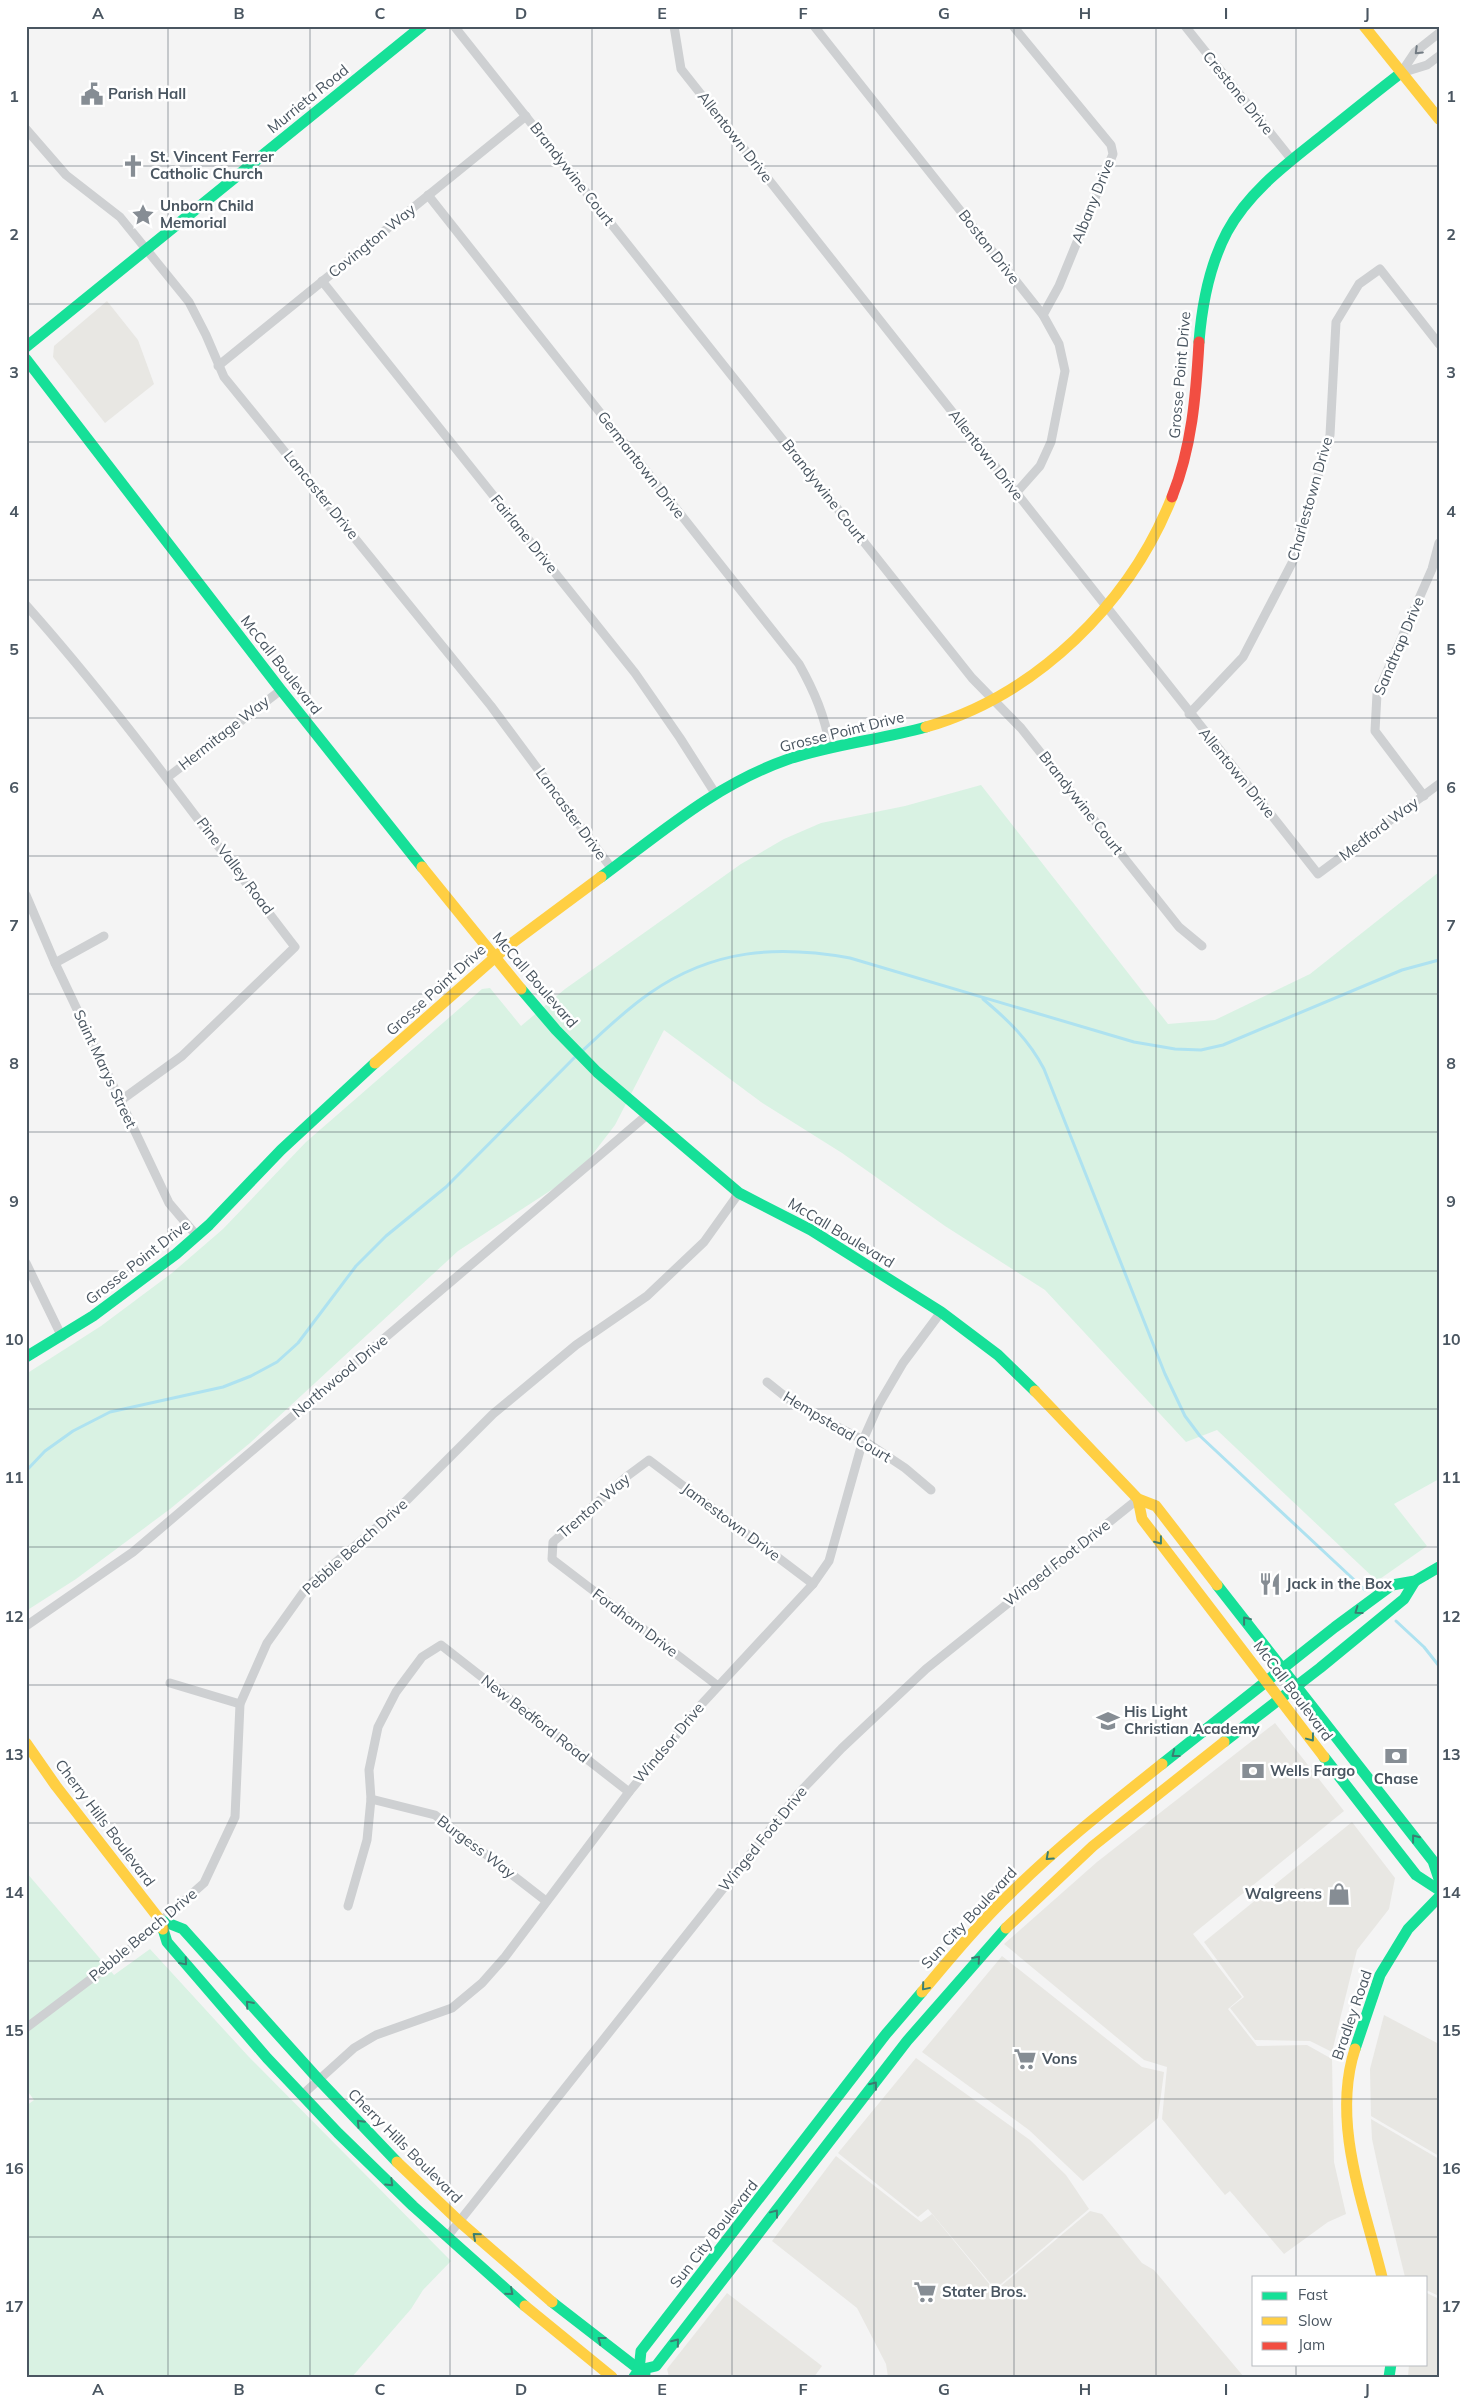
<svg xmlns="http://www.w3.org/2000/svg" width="1465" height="2403" viewBox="0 0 1465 2403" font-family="Mulish,sans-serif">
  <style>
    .commercial { fill: #e8e7e3 }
    .green { fill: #d9f2e3 }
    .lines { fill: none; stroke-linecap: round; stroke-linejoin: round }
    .stream { stroke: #aee2f0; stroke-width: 3 }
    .street { stroke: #ced0d2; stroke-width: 9 }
    .fast { stroke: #16e098; stroke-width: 11 }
    .slow { stroke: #ffcf43; stroke-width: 11 }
    .jam { stroke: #f24e42; stroke-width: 11 }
    .oneway { stroke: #727b83 }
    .oneway2 { stroke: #3a7f72 }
    .grid { fill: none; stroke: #4a5661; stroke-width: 1; stroke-opacity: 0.55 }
    .labels { text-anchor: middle; stroke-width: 5; stroke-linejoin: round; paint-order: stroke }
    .street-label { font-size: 15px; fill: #4a5661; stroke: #fff }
    .poi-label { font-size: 15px; font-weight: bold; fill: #4a5661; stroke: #fff; text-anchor: start }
    .neatline { fill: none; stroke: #4a5661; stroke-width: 2 }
    .grid-label { font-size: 16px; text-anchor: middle; font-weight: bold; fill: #4a5661 }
  </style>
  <rect width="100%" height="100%" fill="#f4f4f4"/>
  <!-- commercial -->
  <g class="commercial">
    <path d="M107,301l31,39 16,44 -49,39 -52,-66 1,-11z"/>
    <path d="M1275,1723l69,88 -151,123 49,63 -14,12 29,37 50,-1 25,14 2,103 12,52 -18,8 -44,32 -54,-63 -5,4 -63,-76 5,-52 -23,-7 -140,-116 93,-82z"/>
    <path d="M1352,1822l43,56 -6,31 -32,41 -25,102 -22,-11 -55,-1 -25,-32 14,-11 -40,-55z"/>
    <path d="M1002,1956l140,111 22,5 -6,46 -75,63 -54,-51 -107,-78z"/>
    <path d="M1384,2015l55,29v112l-68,-40 -1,-47z"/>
    <path d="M916,2058l114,82 36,35 23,34 -94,80 -67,-80 -10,8 -80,-64z"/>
    <path d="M1371,2119l68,40v137l-13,-6v-13h-21l-25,-101 -8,-37z"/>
    <path d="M836,2156l85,66 11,-8 63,77 95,-80 12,3 40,49 12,7 90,107h-356l-2,-13 -29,-56 -85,-67z"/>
    <path d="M727,2293l95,73 -8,11h-145l-2,-8z"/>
    <path d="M1427,2293l12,6v78h-31l1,-13h17z"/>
  </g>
  <!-- green -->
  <g class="green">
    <path d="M981,785l187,239 47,-4 95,-46 129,-102v607l-45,25 33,42 -50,35 -160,-151 -31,12 -141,-152 -100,-64 -103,-73 -81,-51 -97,-72 -49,95 -36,47 -121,79 -208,192 -80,66 -94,70 -50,32v-237l75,-48 71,-53 51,-44 83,-87 176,-153 8,-1 31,38 44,-37 176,-125 43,-25 37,-16 84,-17z"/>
    <path d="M26,1872l88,103 36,-26 99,108 202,204 -28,29 -12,19 -59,68h-326v-271l8,-6 -8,-11z"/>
  </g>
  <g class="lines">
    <!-- stream -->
    <g class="stream">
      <path d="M983,999c25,21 46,41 61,70l121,305 20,42 15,20 165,154"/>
      <path d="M581,1052c22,-20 44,-42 69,-59 63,-44 127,-48 200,-35l284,84 41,7 26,1 22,-5 179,-75 37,-10"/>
      <path d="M26,1471l19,-20 28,-20 37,-19 113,-25 28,-11 26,-14 21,-19 58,-77 30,-30 60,-49 130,-131"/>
      <path d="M1396,1621l28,26 15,19"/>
    </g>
    <!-- street -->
    <g class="street">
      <path d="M454,26l518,652 49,50 158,199 23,19"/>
      <path d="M674,26l7,43 637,805 121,-90"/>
      <path d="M814,26l229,289 16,29 6,27 -14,71 -11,24 -24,27"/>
      <path d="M1013,26l98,119 2,9 -54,132 -16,29"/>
      <path d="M1185,26l107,134"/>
      <path d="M1401,73l14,-21 24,-19"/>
      <path d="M1401,73l26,-8 12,-9"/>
      <path d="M26,129l40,46 54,42 39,48 30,37 17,33 18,42 267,329 121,163"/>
      <path d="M428,195l371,469c15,27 26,52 31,83"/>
      <path d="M322,281l313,392 45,65 35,55"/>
      <path d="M218,366l308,-250"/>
      <path d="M26,605c97,109 180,227 269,342l-113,109 -62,45"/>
      <path d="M1189,714l54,-57 50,-96 37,-126 6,-113 23,-38 21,-15 59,75"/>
      <path d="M168,777l113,-87"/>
      <path d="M1424,796l-49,-65 2,-37 55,-125 7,-26"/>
      <path d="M26,895l29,68 114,240 28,33"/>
      <path d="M55,963l49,-27"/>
      <path d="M26,1263l36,74"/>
      <path d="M767,1382l30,24 66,34 42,28 26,22"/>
      <path d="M26,1626l107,-74 514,-437"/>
      <path d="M170,1683l70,21"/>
      <path d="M718,1686l-166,-127 1,-17 73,-65 23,-17 164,124"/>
      <path d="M371,1799l64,16 111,86"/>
      <path d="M348,1906l19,-66 4,-41 -2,-29 9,-43 18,-35 26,-35 19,-12 188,147"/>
      <path d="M26,2028l98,-74 80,-71 31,-66 5,-113 27,-61 40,-56 90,-77 96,-96 83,-69 71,-49 57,-54 35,-49"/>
      <path d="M302,2095l52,-47 22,-13 76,-27 30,-25 23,-26 124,-165 70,-85 114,-123 16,-23 34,-121 16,-36 24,-41 38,-51"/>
      <path d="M447,2237l351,-443 44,-46 84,-79 212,-170"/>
    </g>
    <!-- fast -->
    <g class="fast">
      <path d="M1199,342c3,-38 10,-76 28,-110 22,-41 61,-69 96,-97 26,-21 52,-42 78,-62"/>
      <path d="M26,347l396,-321"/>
      <path d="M26,359l255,331 141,177"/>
      <path d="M601,877c60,-44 114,-92 185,-117 46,-16 94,-20 140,-33"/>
      <path d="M521,989l35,41 41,42 142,121 72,37 130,82 57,43 37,36"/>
      <path d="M26,1357l67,-41 83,-62 33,-29 72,-75 94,-87"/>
      <path d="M1217,1585l216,276 6,18"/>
      <path d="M1224,1742l96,-74 84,-69 11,-18"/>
      <path d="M1324,1757l92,118 23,15"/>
      <path d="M1162,1764l173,-137 57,-42 23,-4 24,-14"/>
      <path d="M160,1920l23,9 136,151 78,82"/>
      <path d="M163,1929l4,13 100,116 71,75 75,73 112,100"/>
      <path d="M1355,2049l25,-74 28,-46 31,-32"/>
      <path d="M552,2302l93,72"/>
      <path d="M639,2370l17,-4 251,-325 99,-113"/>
      <path d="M634,2377l5,-7 2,-19 245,-317 36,-42"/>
      <path d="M1389,2377l2,-13"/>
    </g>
    <!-- slow -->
    <g class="slow">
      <path d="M1364,26l75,93"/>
      <path d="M926,727c111,-32 204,-124 246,-230"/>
      <path d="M422,867l99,122"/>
      <path d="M375,1063l133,-117 93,-69"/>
      <path d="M1035,1391l103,108 18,7 61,79"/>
      <path d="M1138,1499l4,20 182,238"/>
      <path d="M26,1743l30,43 104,134 3,9"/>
      <path d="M1006,1928l87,-82 131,-104"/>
      <path d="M922,1992c30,-36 60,-72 94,-104 46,-45 96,-84 146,-124"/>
      <path d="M1355,2049c-24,74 9,155 27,228"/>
      <path d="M397,2162l64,61 91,79"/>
      <path d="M525,2306l87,71"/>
    </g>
    <!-- jam -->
    <path class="jam" d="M1172,497c20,-50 24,-102 27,-155"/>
  </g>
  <!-- one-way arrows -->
  <defs><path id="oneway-chevron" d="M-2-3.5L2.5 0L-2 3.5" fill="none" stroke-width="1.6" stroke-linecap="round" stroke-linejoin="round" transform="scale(1.25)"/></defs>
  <use class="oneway" href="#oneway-chevron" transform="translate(1418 51) rotate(136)"/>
  <g class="oneway2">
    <use href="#oneway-chevron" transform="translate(1159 1541) rotate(52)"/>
    <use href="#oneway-chevron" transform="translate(1358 1611) rotate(144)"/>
    <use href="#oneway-chevron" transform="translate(1246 1620) rotate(-128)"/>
    <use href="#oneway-chevron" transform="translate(1311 1738) rotate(53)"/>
    <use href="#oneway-chevron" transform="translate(1175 1754) rotate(142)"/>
    <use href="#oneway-chevron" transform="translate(1415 1838) rotate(-128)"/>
    <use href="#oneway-chevron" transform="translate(1049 1857) rotate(138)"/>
    <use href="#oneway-chevron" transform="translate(977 1959) rotate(-49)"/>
    <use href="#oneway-chevron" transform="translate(184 1962) rotate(49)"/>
    <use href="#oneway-chevron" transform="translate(925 1987) rotate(130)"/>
    <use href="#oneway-chevron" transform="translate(249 2004) rotate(-131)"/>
    <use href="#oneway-chevron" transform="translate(874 2085) rotate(-52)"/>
    <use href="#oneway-chevron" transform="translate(360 2123) rotate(-134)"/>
    <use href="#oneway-chevron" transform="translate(390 2183) rotate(44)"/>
    <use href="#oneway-chevron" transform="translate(775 2213) rotate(-53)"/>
    <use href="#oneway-chevron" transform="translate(476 2236) rotate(-139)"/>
    <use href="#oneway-chevron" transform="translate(510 2292) rotate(41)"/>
    <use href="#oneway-chevron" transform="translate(601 2340) rotate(-142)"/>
    <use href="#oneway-chevron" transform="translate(676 2342) rotate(-51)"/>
  </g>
  <!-- grid -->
  <path class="grid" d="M168,26v2351M310,26v2351M450,26v2351M592,26v2351M732,26v2351M874,26v2351M1014,26v2351M1156,26v2351M1296,26v2251M26,166h1413M26,304h1413M26,442h1413M26,580h1413M26,718h1413M26,856h1413M26,994h1413M26,1132h1413M26,1271h1413M26,1409h1413M26,1547h1413M26,1685h1413M26,1823h1413M26,1961h1413M26,2099h1413M26,2237h1413M1296,2364v13"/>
  <!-- icons -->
  <defs>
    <symbol id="civic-bare" viewBox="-9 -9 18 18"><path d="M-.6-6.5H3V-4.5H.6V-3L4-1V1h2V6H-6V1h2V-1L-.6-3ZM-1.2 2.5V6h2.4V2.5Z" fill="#868d94" stroke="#fff" stroke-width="2.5" paint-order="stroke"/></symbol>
    <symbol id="church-bare" viewBox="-9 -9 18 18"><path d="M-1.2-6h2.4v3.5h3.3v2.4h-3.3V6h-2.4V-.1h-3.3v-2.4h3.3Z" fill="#868d94" stroke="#fff" stroke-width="2.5" paint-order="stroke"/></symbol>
    <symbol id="sight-bare" viewBox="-9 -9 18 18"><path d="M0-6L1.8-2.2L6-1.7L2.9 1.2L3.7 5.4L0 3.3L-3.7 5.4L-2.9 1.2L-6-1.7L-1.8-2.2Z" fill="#868d94" stroke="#fff" stroke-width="2.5" paint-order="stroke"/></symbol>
    <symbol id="restaurant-bare" viewBox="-9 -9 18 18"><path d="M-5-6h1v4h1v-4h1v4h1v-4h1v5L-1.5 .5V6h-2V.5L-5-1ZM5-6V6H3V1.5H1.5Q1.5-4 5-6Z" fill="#868d94" stroke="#fff" stroke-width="2.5" paint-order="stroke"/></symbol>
    <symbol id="school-bare" viewBox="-9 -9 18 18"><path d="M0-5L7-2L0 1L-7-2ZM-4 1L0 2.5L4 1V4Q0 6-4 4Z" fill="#868d94" stroke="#fff" stroke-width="2.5" paint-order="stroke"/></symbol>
    <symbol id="bank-bare" viewBox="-9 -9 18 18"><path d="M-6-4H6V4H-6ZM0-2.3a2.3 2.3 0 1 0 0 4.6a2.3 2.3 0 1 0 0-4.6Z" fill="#868d94" stroke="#fff" stroke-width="2.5" paint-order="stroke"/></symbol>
    <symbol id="shop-bare" viewBox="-9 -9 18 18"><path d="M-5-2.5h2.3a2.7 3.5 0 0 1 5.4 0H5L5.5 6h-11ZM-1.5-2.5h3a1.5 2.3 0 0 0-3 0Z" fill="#868d94" stroke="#fff" stroke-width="2.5" paint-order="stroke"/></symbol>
    <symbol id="supermarket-bare" viewBox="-9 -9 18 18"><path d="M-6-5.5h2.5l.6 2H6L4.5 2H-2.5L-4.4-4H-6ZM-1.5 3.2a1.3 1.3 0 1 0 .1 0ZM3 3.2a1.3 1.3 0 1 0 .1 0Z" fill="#868d94" stroke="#fff" stroke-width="2.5" paint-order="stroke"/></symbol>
  </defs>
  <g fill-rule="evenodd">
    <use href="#civic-bare" x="76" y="78" width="32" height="32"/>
    <use href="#church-bare" x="117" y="150" width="32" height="32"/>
    <use href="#sight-bare" x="127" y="199" width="32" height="32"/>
    <use href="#restaurant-bare" x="1254" y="1568" width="32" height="32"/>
    <use href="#school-bare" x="1092" y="1705" width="32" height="32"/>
    <use href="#bank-bare" x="1380" y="1740" width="32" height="32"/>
    <use href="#bank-bare" x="1237" y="1755" width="32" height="32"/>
    <use href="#shop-bare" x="1323" y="1878" width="32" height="32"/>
    <use href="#supermarket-bare" x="1009" y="2043" width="32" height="32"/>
    <use href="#supermarket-bare" x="909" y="2276" width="32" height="32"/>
  </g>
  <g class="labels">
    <!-- street labels -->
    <g class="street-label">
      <text transform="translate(1238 93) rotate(51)" y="5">Crestone Drive</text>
      <text transform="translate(308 99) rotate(-39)" y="5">Murrieta Road</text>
      <text transform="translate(735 137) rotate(52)" y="5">Allentown Drive</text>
      <text transform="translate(572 174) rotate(52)" y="5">Brandywine Court</text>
      <text transform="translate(1093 201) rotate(-68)" y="5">Albany Drive</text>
      <text transform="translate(372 241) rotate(-39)" y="5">Covington Way</text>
      <text transform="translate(989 247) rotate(52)" y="5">Boston Drive</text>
      <text transform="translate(1180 375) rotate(-85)" y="5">Grosse Point Drive</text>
      <text transform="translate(986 455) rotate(52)" y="5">Allentown Drive</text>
      <text transform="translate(641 465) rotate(52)" y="5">Germantown Drive</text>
      <text transform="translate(824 491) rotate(52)" y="5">Brandywine Court</text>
      <text transform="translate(321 495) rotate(51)" y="5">Lancaster Drive</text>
      <text transform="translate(1310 499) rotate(-74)" y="5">Charlestown Drive</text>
      <text transform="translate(524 534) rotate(51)" y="5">Fairlane Drive</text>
      <text transform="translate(1399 646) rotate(-67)" y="5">Sandtrap Drive</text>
      <text transform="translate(281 665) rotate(52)" y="5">McCall Boulevard</text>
      <text transform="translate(842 732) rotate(-14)" y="5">Grosse Point Drive</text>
      <text transform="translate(224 733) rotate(-38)" y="5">Hermitage Way</text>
      <text transform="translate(1237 773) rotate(51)" y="5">Allentown Drive</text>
      <text transform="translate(1081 803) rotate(52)" y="5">Brandywine Court</text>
      <text transform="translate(571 814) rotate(54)" y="5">Lancaster Drive</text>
      <text transform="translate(1379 829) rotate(-37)" y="5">Medford Way</text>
      <text transform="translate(235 866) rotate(53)" y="5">Pine Valley Road</text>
      <text transform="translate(535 980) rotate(49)" y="5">McCall Boulevard</text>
      <text transform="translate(436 990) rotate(-42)" y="5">Grosse Point Drive</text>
      <text transform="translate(105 1069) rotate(65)" y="5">Saint Marys Street</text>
      <text transform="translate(841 1233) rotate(31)" y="5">McCall Boulevard</text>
      <text transform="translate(138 1262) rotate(-38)" y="5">Grosse Point Drive</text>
      <text transform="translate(340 1376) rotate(-40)" y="5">Northwood Drive</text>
      <text transform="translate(837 1427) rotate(31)" y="5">Hempstead Court</text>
      <text transform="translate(594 1506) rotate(-41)" y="5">Trenton Way</text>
      <text transform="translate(731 1522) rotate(37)" y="5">Jamestown Drive</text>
      <text transform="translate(355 1547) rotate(-42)" y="5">Pebble Beach Drive</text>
      <text transform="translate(1057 1563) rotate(-38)" y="5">Winged Foot Drive</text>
      <text transform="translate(635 1623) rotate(37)" y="5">Fordham Drive</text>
      <text transform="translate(1293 1691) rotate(53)" y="5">McCall Boulevard</text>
      <text transform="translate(535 1719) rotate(38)" y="5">New Bedford Road</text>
      <text transform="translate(669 1743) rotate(-50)" y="5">Windsor Drive</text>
      <text transform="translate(105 1823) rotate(53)" y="5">Cherry Hills Boulevard</text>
      <text transform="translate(763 1839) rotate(-51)" y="5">Winged Foot Drive</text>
      <text transform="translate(476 1847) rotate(37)" y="5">Burgess Way</text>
      <text transform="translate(969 1918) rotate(-47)" y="5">Sun City Boulevard</text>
      <text transform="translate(143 1935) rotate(-40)" y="5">Pebble Beach Drive</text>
      <text transform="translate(1352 2015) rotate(-71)" y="5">Bradley Road</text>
      <text transform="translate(405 2146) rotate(45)" y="5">Cherry Hills Boulevard</text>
      <text transform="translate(714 2234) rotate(-52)" y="5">Sun City Boulevard</text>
    </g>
    <!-- poi labels -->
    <g class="poi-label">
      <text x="108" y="99">Parish Hall</text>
      <text x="150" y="162">St. Vincent Ferrer<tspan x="150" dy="17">Catholic Church</tspan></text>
      <text x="160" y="211">Unborn Child<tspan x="160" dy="17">Memorial</tspan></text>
      <text x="1286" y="1589">Jack in the Box</text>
      <text x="1124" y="1717">His Light<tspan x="1124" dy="17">Christian Academy</tspan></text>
      <text x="1270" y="1776">Wells Fargo</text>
      <text x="1396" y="1784" text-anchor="middle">Chase</text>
      <text x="1322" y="1899" text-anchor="end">Walgreens</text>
      <text x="1042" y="2064">Vons</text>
      <text x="942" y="2297">Stater Bros.</text>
    </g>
  </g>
  <!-- border -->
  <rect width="1465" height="2403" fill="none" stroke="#ffffff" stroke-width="55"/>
  <!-- legend -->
  <rect x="1252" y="2276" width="175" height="90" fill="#ffffff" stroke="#b7bbc0"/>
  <rect x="1262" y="2292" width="25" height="8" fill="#16e098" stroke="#b7bbc0"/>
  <text x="1298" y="2300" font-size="15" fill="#4a5661">Fast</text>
  <rect x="1262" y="2317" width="25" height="8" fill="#ffcf43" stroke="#b7bbc0"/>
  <text x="1298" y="2326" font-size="15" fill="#4a5661">Slow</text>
  <rect x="1262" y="2342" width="25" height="8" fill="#f24e42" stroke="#b7bbc0"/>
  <text x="1298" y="2350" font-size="15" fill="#4a5661">Jam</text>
  <rect x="28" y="28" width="1410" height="2348" class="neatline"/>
  <g class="grid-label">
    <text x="98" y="19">A</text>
    <text x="239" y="19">B</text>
    <text x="380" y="19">C</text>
    <text x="521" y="19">D</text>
    <text x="662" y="19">E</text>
    <text x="803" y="19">F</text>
    <text x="944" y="19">G</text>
    <text x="1085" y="19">H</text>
    <text x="1226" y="19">I</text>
    <text x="1367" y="19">J</text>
    <text x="14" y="102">1</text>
    <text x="1451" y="102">1</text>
    <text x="14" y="240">2</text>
    <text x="1451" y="240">2</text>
    <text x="14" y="378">3</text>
    <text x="1451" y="378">3</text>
    <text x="14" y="517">4</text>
    <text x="1451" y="517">4</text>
    <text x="14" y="655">5</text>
    <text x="1451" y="655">5</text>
    <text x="14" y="793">6</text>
    <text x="1451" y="793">6</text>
    <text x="14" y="931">7</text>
    <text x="1451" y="931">7</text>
    <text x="14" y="1069">8</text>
    <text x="1451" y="1069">8</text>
    <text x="14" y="1207">9</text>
    <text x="1451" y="1207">9</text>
    <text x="14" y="1345">10</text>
    <text x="1451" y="1345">10</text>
    <text x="14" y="1483">11</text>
    <text x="1451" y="1483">11</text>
    <text x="14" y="1622">12</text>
    <text x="1451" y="1622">12</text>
    <text x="14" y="1760">13</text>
    <text x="1451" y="1760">13</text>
    <text x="14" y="1898">14</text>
    <text x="1451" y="1898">14</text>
    <text x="14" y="2036">15</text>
    <text x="1451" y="2036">15</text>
    <text x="14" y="2174">16</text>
    <text x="1451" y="2174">16</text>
    <text x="14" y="2312">17</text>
    <text x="1451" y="2312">17</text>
    <text x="98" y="2395">A</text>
    <text x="239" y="2395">B</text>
    <text x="380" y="2395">C</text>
    <text x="521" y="2395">D</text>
    <text x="662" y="2395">E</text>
    <text x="803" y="2395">F</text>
    <text x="944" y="2395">G</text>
    <text x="1085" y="2395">H</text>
    <text x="1226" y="2395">I</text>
    <text x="1367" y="2395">J</text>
  </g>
</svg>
